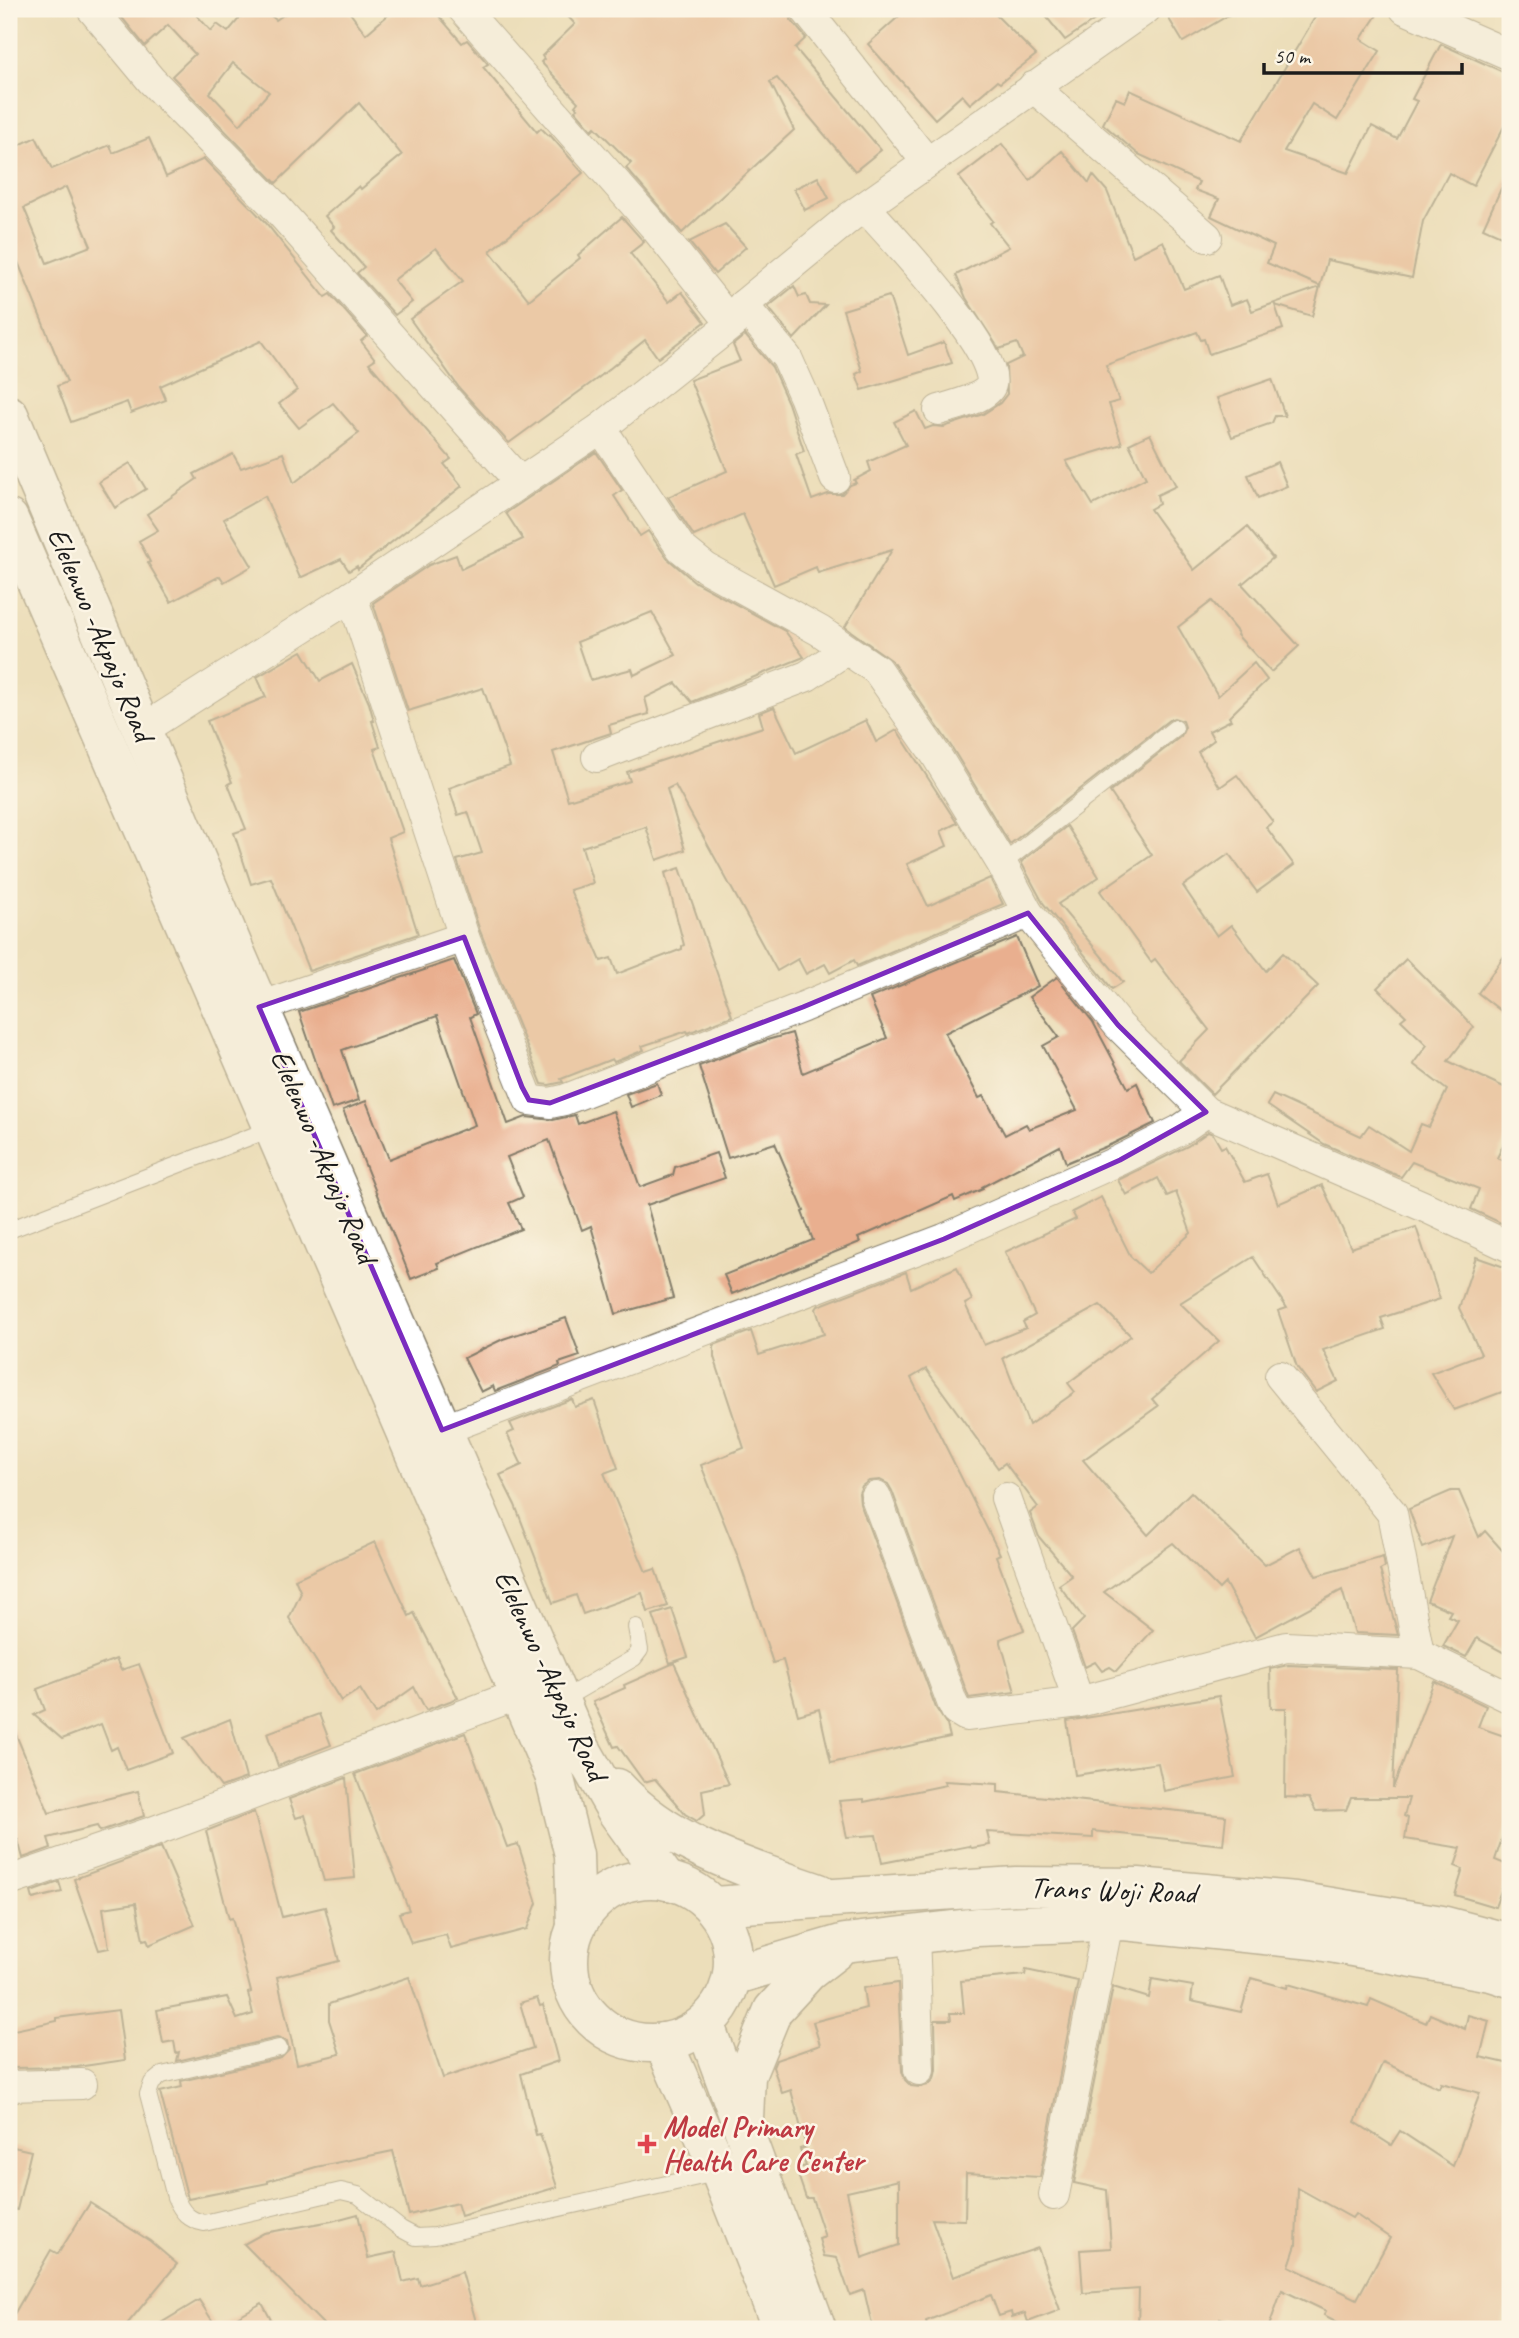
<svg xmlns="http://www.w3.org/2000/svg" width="1519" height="2338" viewBox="0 0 1519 2338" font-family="Caveat,sans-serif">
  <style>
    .building { fill: #e9af8f; fill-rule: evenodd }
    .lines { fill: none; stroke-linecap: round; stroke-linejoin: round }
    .service-casing { stroke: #847d6b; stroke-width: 18 }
    .minor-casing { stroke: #847d6b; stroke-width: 32 }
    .secondary-casing { stroke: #847d6b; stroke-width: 41 }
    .service { stroke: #fff; stroke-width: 16 }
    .minor { stroke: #fff; stroke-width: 30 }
    .secondary { stroke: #fff; stroke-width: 38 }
    .marked { fill: none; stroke: #7b2cbf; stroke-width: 5; stroke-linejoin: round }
    .health-dot { fill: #e0444e; stroke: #fcf5e5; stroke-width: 2.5 }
    .labels { text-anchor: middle; stroke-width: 5; stroke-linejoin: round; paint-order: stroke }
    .street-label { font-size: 30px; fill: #1c1c1c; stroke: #fcf5e5 }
    .health-label { font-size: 30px; font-weight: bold; fill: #be3a42; stroke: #fcf5e5; text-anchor: start }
  </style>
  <rect width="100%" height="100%" fill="#fcf5e5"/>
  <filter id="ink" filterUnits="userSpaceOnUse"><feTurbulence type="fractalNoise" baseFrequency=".0143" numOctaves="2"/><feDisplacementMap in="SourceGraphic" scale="14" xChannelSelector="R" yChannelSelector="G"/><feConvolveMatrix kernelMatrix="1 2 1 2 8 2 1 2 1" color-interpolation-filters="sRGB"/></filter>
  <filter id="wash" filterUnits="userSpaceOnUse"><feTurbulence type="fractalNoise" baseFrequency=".00686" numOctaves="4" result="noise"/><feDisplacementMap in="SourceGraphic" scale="28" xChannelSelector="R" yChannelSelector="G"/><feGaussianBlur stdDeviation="1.57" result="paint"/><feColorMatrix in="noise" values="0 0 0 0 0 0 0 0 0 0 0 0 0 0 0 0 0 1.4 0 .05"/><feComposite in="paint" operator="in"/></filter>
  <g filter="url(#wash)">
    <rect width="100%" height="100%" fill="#ecdeba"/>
    <g id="blocks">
      <!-- building -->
      <g class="building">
        <path d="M115,9h76l20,22 6,-7 11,8 19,-23h16l13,11 16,-11h55l19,25 29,-25h38l29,34 5,-3 15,17 6,7 -5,3 54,65 4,-4 8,8 1,-1 33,38 -93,78 39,49 51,-42 -2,-3 44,-38 22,25 -14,11 39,49 13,-10 23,30 -47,36 -13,-18 -47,38 -89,65 -49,-54 -50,-70 53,-38 -27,-33 -42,32 18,22 -17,13 -38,-42 7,-6 -33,-37 3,-3 -9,-11 34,-30 2,3 41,-34 -43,-52 -83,80 -104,-107 23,-22 -27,-29 -23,21zM233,63l36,29 -29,33 -30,-32z"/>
        <path d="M561,9h227l3,11 15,18 -11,10 86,102 -26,21 -78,-93 -7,4 24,48 -112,103 -56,-65 5,-5 -36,-36 -3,3 -17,-20 3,-2 -3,-2 3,-4 -37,-40 3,-3 -2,-3 33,-32z"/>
        <path d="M907,9h83l46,46 -36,28 -3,-2 -27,23 -8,-9 -27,24 -67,-75z"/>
        <path d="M1040,9h71l-46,31z"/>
        <path d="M1163,9h76l-56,33z"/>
        <path d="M1320,9h61l-20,30 19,12 -43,69 -25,-16 -28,47 64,22 24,-47 25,13 20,-38 -5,-2 29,-55 69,31v40l-37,71 -24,-13 -26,48 -11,57 -85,-18 -7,26 -53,-23 7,-17 -63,-30 8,-17 -24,-9 4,-8 -61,-28 -35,-30 13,-26 9,4 5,-12 111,51z"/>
        <path d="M36,137l16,32 58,-24 3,8 36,-15 17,39 38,-18 62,64 59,74 5,-3 37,42 -6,5 14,18 -6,4 82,96 -7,5 18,22 -104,83 -1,-3 -8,5 -8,-12 -41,19 -35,-82 -41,23 28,47 -28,16 -4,-6 -49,26 -23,-39 2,-1 -11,-21 19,-11 -11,-16 50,-35 -3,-5 39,-20 8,14 42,-15 11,30 65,-50 -26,-30 -34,25 -20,-24 18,-14 -36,-49 -101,45 6,14 -35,13 -4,-11 -56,20 -14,-36 10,-4 -58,-142v-90zM66,187l25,59 -44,17 -23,-55z"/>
        <path d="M1002,144l28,36 32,-29 27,32 4,-8 14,16 26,65 30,-15 21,48 35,-14 11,30 17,-6 5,12 68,-24 -8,29 -37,-11 8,24 -74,25 -5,-15 -3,1 -4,-8 -91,33 13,36 -10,3 13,40 -56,17 27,44 53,-27 -17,-34 21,-10 26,52 -19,9 2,9 -9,5 44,61 53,-43 26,31 -31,26 57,62 -28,26 -34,-37 1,-2 -26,-32 -34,26 40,69 36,-33 13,17 -38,37 2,3 -22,11 5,9 -16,12 22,35 17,-12 36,47 -7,5 28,38 -37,27 -28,-38 -46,32 34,50 14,-11 35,46 17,-18 35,33 -106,108 -33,-33 30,-31 -54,-71 -4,3 -51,-71 52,-36 -42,-63 71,-56 4,-9 -2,-6 -9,-3 -5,2 -159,124 -59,-98 -60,-86 -46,-33 47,-77 -74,23 -2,-6 -42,18 -31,-71 -49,22 -26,-39 59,-26 -37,-91 50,-19 -7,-16 12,-10 27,32 16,36 16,48 -8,3 16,46 16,-6h14l8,-9 6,-2 -2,-3 17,-9 -3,-9 38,-17 -12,-23 22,-11 9,18 8,-3 11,1 39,-13 17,-11 7,-9 -1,-29 17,-8 -6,-14 -18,6 -33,-51 -10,-23 53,-28 -19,-24 3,-2 -34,-44z"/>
        <path d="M1510,169v71l-27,-12z"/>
        <path d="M818,177l11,21 -24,12 -11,-21z"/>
        <path d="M725,224l21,23 -31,27 -26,-32z"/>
        <path d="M794,286l5,11 7,-2 4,9 16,1 -32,34 -26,-32z"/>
        <path d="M889,296l19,59 36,-13 8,21 -90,27 -6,-16 6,-3 -19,-61z"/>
        <path d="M1272,379l13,37h-10l-3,7 -40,14 -15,-39z"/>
        <path d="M596,452l26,38 -8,6 26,40 8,-5 19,27 28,24 90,49 19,26 -112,45 -16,-19 -31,15 4,16 -40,11 2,8 -58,19 15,48 62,-19 -3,-9 136,-45 -4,-14 15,-6 22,46 70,-33 10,22 21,-12 60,93 -16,8 6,15 -40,18 21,42 62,-28 13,26 -146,62 -3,-6 -24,13 -5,-9 -19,10 -8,-15 -21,12 -102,-186 -8,4 18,61 -28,10 -11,-33 -64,20 11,36 -23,7 31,71 10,-3 6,16 65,-25v-3l2,-1 -19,-72 15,-5 52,148 -44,17 -1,-2 -45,15 2,4 -30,12 -2,-3 -51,20 2,3 -14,3 -7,-1 -62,-153 -23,-71 25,-7 -14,-41 -10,3 -9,-27 61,-22 -27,-78 -75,23 -35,-108 56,-38 27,-10 5,14 62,-30 -17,-26zM652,612l24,43 -42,20 -2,-6 -42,11 -13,-38z"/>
        <path d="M1277,462l10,24 -29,12 -10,-23z"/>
        <path d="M130,463l16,26 -31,19 -16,-26z"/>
        <path d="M302,651l18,30 32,-17 17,39 5,18h-2l8,26 -6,2 29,83 -15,6 30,96 -109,37 -38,-93 -20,6 -17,-51 12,-4 -18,-45 4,-2 -25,-61 59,-24 -9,-20z"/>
        <path d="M1067,826l32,51 -41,27 65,78 -11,7 -69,-86 -22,-41z"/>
        <path d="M1017,937l21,49 -93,47 34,65 5,-2 21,39 21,-11 3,5 48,-19 -34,-64 16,-9 -30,-40 28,-20 36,45 35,66 9,-5 18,40 -43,21 -46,19 -6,-17 -78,41 1,2 -28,12 -2,-5 -95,42 2,4 -128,52 -8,-19 89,-35 -11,-28 2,-1 -29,-68 -47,15 -29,-92 68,-26 25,-7 11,40 84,-35 -17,-40z"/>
        <path d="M1510,948v70l-32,-25z"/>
        <path d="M1406,959l68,68 -26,34 62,29v40l-13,28 13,5v43l-7,18 -32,-15 8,-20 -67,-27 -11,15 -77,-33 -57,-39 6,-10 88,41 8,-11 40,26 12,-27 8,3 18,-37 -34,-26 14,-19 -26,-25 5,-4 -29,-28z"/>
        <path d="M454,960l22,54 -6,3 38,107 18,-7 27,3 22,-5 3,9 35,-13 27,76 33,-12 2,-8 41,-14 9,25 -78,27 26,93 -57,16 -25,-88 -9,4 -33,-90 -42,17 16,40 -14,6 12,26 -84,34 2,5 -28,11 -68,-169 23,-9 23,58 86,-34 -38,-109 -95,34 17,50 -27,9 -33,-97z"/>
        <path d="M657,1083l4,12 -30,12 -5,-13z"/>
        <path d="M1208,1132l5,2 8,14 4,-2 20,36 22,-8 11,30 44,-19 29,63 65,-21 24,72 -59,19 4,11 -62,21 15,31 -22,11 -19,-25 -19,-56 9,-3 -34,-51 -73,46 39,38 -67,58 6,7 -75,54 65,75 43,-43 74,73 35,-18 16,29 67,-19 2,10 -5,3 18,65 -43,-2 -13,-43 -87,47 -30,-54 -6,6 -46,-46 -69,49 49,38 -37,41 -6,-4 -8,4 -7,-9 -10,5 -13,-36 12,-12 -25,-34 13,-9 -33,-39 -9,-24 8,-6 -33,-44 -7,5 -72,-99 -15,9 89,176 -4,2 28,74 -24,9 15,53 -46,6 -77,-207 -4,-7 -8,-4 -11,1 -7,5 -3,7 1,10 76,205 11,17 3,12 -119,26 -12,-54 -21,6 -15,-55 -10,3 -35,-106 -37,-92 43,-17 -30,-91v-12l37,-14 8,24 65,-21 -8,-25 2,-3 88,-34 5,16 46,-21 15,33 -7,4 19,41 42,-17 -3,-6 12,-7 -30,-63 71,-33 -4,-7 29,-15 30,60 17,16 43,-40 -15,-41 -9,4 -9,-18 -32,17 -8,-15 70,-34zM1100,1305l31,31 -63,47 7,9 -46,33 -26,-67z"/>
        <path d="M1476,1257l34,12v120l-56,21 -23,-37 50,-19 -22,-46z"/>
        <path d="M566,1318l14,38 -21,7 1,3 -65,25 -2,-5 -12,6 -17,-34 39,-19z"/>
        <path d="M572,1399l3,8 19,-7 24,68 -14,5 42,99 9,-3 13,37 -20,6 -6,-19 -59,21 -7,-19 -23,8 -38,-98 -15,-30 22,-10 -15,-31 7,-3 -4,-8z"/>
        <path d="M1451,1491h8l20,46 6,-6 25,28v97l-33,-18 -11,19 -23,-11 15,-26 -10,-4 3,-5 -24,-10 25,-65 -29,12 -14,-39z"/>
        <path d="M375,1542l34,74 5,-3 44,85 -32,12 -12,-23 -38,27 -16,-25 -19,12 -52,-83 12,-25 -6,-14z"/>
        <path d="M672,1609l16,48 -18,6 -17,-48z"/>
        <path d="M116,1659l5,11 18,-6 34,89 -47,17 -9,-23 -6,3 -10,-26 -39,15 -28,-24 11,-5 -8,-21z"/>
        <path d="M674,1663l55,121 -27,6 3,24 -8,7 -12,-7 -30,-35 -11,3 -26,-36 -4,1 -21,-45 32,-14 -1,-3z"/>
        <path d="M1288,1665l110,5 -5,118 41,-107 52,25 -8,21 32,11v76l-15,46 15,6 -15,41 -40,-12 8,-26 -8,-3 6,-18 -56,-9 3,-21 -4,-2 5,-18h-58l-5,12 -30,1 -7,-13 -24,-1 1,-89h-15l-1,-39z"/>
        <path d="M1219,1696l16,81 -71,14 -6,-28 -83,12 -8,-54z"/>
        <path d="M319,1714l12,31 -53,21 -11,-33z"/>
        <path d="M9,1718l40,95 89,-22 6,25 -44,15 -3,-5 -49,12 3,10 -28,10 -5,-18 -9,4z"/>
        <path d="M230,1719l16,59 -25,9 -37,-49z"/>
        <path d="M465,1733l42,114 11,-3 19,59 -10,26 -76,20 -5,-14 -35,8 -12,-30 10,-3 -54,-136z"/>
        <path d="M346,1778l9,100 -31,3 -19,-66 -9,3 -7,-19z"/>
        <path d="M944,1781l54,3v8l228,24 -3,29 -130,-14v7l-106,-6 3,13 -18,3 -3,-2 -87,17 -6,-28 -29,2 -8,-36 25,-2v3l82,-17z"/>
        <path d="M254,1812l28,105 43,-10 14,54 -62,16 20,87 43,-10 -11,-34v-16l80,-27 34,101 90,-30 -13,-45 17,-5 3,8 3,-1 15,56 -37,13 15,61 4,-1 17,53 -96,29 -4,-13 -48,12 -16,-64 -77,16 -48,14v2l-80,16 -28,-107 22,-5 -1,-6 100,-23 8,-8 -2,-9 -10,-3 -100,23 2,-9 -3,1 -2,-12 -11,2 -6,-33 70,-13 10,22 16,-5 -5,-21 3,-1 -19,-74 -3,1 -23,-88z"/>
        <path d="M161,1847l34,78 -46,20 -2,-6 -4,1 -7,-37 -33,5 6,40 -10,2 -25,-71z"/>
        <path d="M59,1882l3,10 -29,7 -2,-7z"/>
        <path d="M1026,1970l52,11 -38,196 -74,-4 -1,47 -33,-1 21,58 85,-29 22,62 -32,12 -3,-9 -13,4 -1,-5 -12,4 -8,-21 -65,26 2,8h-55l-9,-39 -14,5 -13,-37 -13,-2 -5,-17 6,-2 -13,-39h-6l-10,-29 10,-3 -6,-17 6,-2 -15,-57 -9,3 -9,-26 3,-7 44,-15 -7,-23 53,-14 -3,-20 35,-5 4,88 3,9 6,6 9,1 8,-2 6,-6 2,-9 -1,-50h16l-1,-7h14l-3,-32 64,-6zM899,2180v65l-37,13 -15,-66z"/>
        <path d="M1251,1978l36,10 1,-4 80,23 3,-8 55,24 4,-9 35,15 3,-14 21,6 -9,36 30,7v33l-5,29 5,2v170l-11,31h-148l-27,-14 2,-4 -44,-21 -14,39h-13l-35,-11 -1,11h-81l1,-40 -56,4 -3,-43 31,-2 -4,-58 -33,-7 39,-196 36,11 3,-19 41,7 -2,15 50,11zM1383,2062l56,26 2,-5 39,10 -27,73 -53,-35 -9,14 -36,-23zM1298,2188l54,30 3,-4 35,24 -33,61 -68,-33 7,-21z"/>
        <path d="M118,2010l7,50 -48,7 -68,1v-37l48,-10v-3z"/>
        <path d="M9,2146l22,5 -14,59 -8,-1z"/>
        <path d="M90,2203l60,38 27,23 -54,65h-114v-6l42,-73 7,4z"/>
        <path d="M358,2214l10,44 28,-6 7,30 15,-4 2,7 42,-13 16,57h-150l-84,-85 20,-11 68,-12z"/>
        <path d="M199,2300l18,28 45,-25 14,26h-125z"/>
      </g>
    </g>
  </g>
  <g filter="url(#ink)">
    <use href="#blocks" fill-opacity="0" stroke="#847d6b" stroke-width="2"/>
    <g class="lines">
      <defs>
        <g id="service">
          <path d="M1002,864l173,-136"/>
          <path d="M9,1230l264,-102"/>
          <path d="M560,1701l74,-43 6,-8 -4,-23"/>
          <path d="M279,2048l-117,27 -10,8 -4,11 27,103c7,15 13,23 29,26l137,-32 17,4 43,34 15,8 19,-1 285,-64"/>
        </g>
        <g id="minor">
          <path d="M92,9l59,71 122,124 247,278"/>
          <path d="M463,9l190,216 79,99"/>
          <path d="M805,9l122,153"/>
          <path d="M1405,9l105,46"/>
          <path d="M1033,87l174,150"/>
          <path d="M865,207c24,27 136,145 126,178 -4,13 -39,21 -52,25"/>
          <path d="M743,305l44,53 17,38 31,82"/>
          <path d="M601,428l80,120 25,20 114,63 57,39 59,85 66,109 26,49 90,112 88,87 217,94 87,41"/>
          <path d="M352,596l112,341 65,163 21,3 14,-3 239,-93 225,-94"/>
          <path d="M142,730l210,-134 249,-168 131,-104 11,-19 107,-88 296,-208"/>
          <path d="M597,757l210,-81 39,-26"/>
          <path d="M259,1007l205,-70"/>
          <path d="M1280,1376l112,137 27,141"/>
          <path d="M442,1430l502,-191 176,-79 60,-30 26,-18"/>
          <path d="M876,1497l76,205 4,8 10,6 113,-14 207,-55 133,7 91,44"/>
          <path d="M1006,1498l73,204"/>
          <path d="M9,1881l143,-49 367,-138"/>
          <path d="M914,1934l5,136"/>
          <path d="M9,2086l73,-2"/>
          <path d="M1054,2195l54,-273"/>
        </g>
        <g id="secondary">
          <path d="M9,415l229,543 342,789 37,65 50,69"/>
          <path d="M9,519l545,1256 20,80 2,72"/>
          <path d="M617,1788c52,57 130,80 202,105"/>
          <circle cx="651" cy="1961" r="82"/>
          <path d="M713,1906l303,-20 122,1 157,14 147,24 68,18"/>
          <path d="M732,1976l113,-33 132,-16 147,-6 190,19 177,32 19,6"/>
          <path d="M705,2025l112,304"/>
          <path d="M663,2042l57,130 62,157"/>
          <path d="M744,2118l2,-42 27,-66 35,-38 27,-21"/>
        </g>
      </defs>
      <!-- service casing -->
      <use href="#service" class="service-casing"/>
      <!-- minor casing -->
      <use href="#minor" class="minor-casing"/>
      <!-- secondary casing -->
      <use href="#secondary" class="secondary-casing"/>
      <!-- service -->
      <use href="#service" class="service"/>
      <!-- minor -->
      <use href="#minor" class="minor"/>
      <!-- secondary -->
      <use href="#secondary" class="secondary"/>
    </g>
  </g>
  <!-- marked area -->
  <path d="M0 0H1519V2338H0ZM1028,913l90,112 88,87 -86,48 -176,79 -502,191 -183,-423 205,-70 58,150 7,13 21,3 253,-96z" fill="#ecdeba" fill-opacity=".55" fill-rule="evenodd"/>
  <path class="marked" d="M1028,913l90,112 88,87 -86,48 -176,79 -502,191 -183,-423 205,-70 58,150 7,13 21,3 253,-96z"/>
  <!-- markers -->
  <path class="health-dot" d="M643.5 2133.5h7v7h7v7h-7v7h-7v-7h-7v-7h7z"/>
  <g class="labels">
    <!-- street labels -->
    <g class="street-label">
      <text transform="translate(101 634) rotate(67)" y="10">Elelenwo -Akpajo Road</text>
      <text transform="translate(324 1156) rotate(67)" y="10">Elelenwo -Akpajo Road</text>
      <text transform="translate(551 1675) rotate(65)" y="10">Elelenwo -Akpajo Road</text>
      <text transform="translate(1113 1890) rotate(2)" y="10">Trans Woji Road</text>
    </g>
    <!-- health labels -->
    <g class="health-label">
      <text x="663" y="2137">Model Primary<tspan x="663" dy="34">Health Care Center</tspan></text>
    </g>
  </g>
  <!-- margin -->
  <rect width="1519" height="2338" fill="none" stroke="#fcf5e5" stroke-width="35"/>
  <!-- scale -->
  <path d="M1264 63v10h198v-10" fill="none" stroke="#1c1c1c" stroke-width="3.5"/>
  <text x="1274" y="63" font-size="21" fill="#1c1c1c" stroke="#fcf5e5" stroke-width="5" paint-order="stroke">50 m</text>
</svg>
